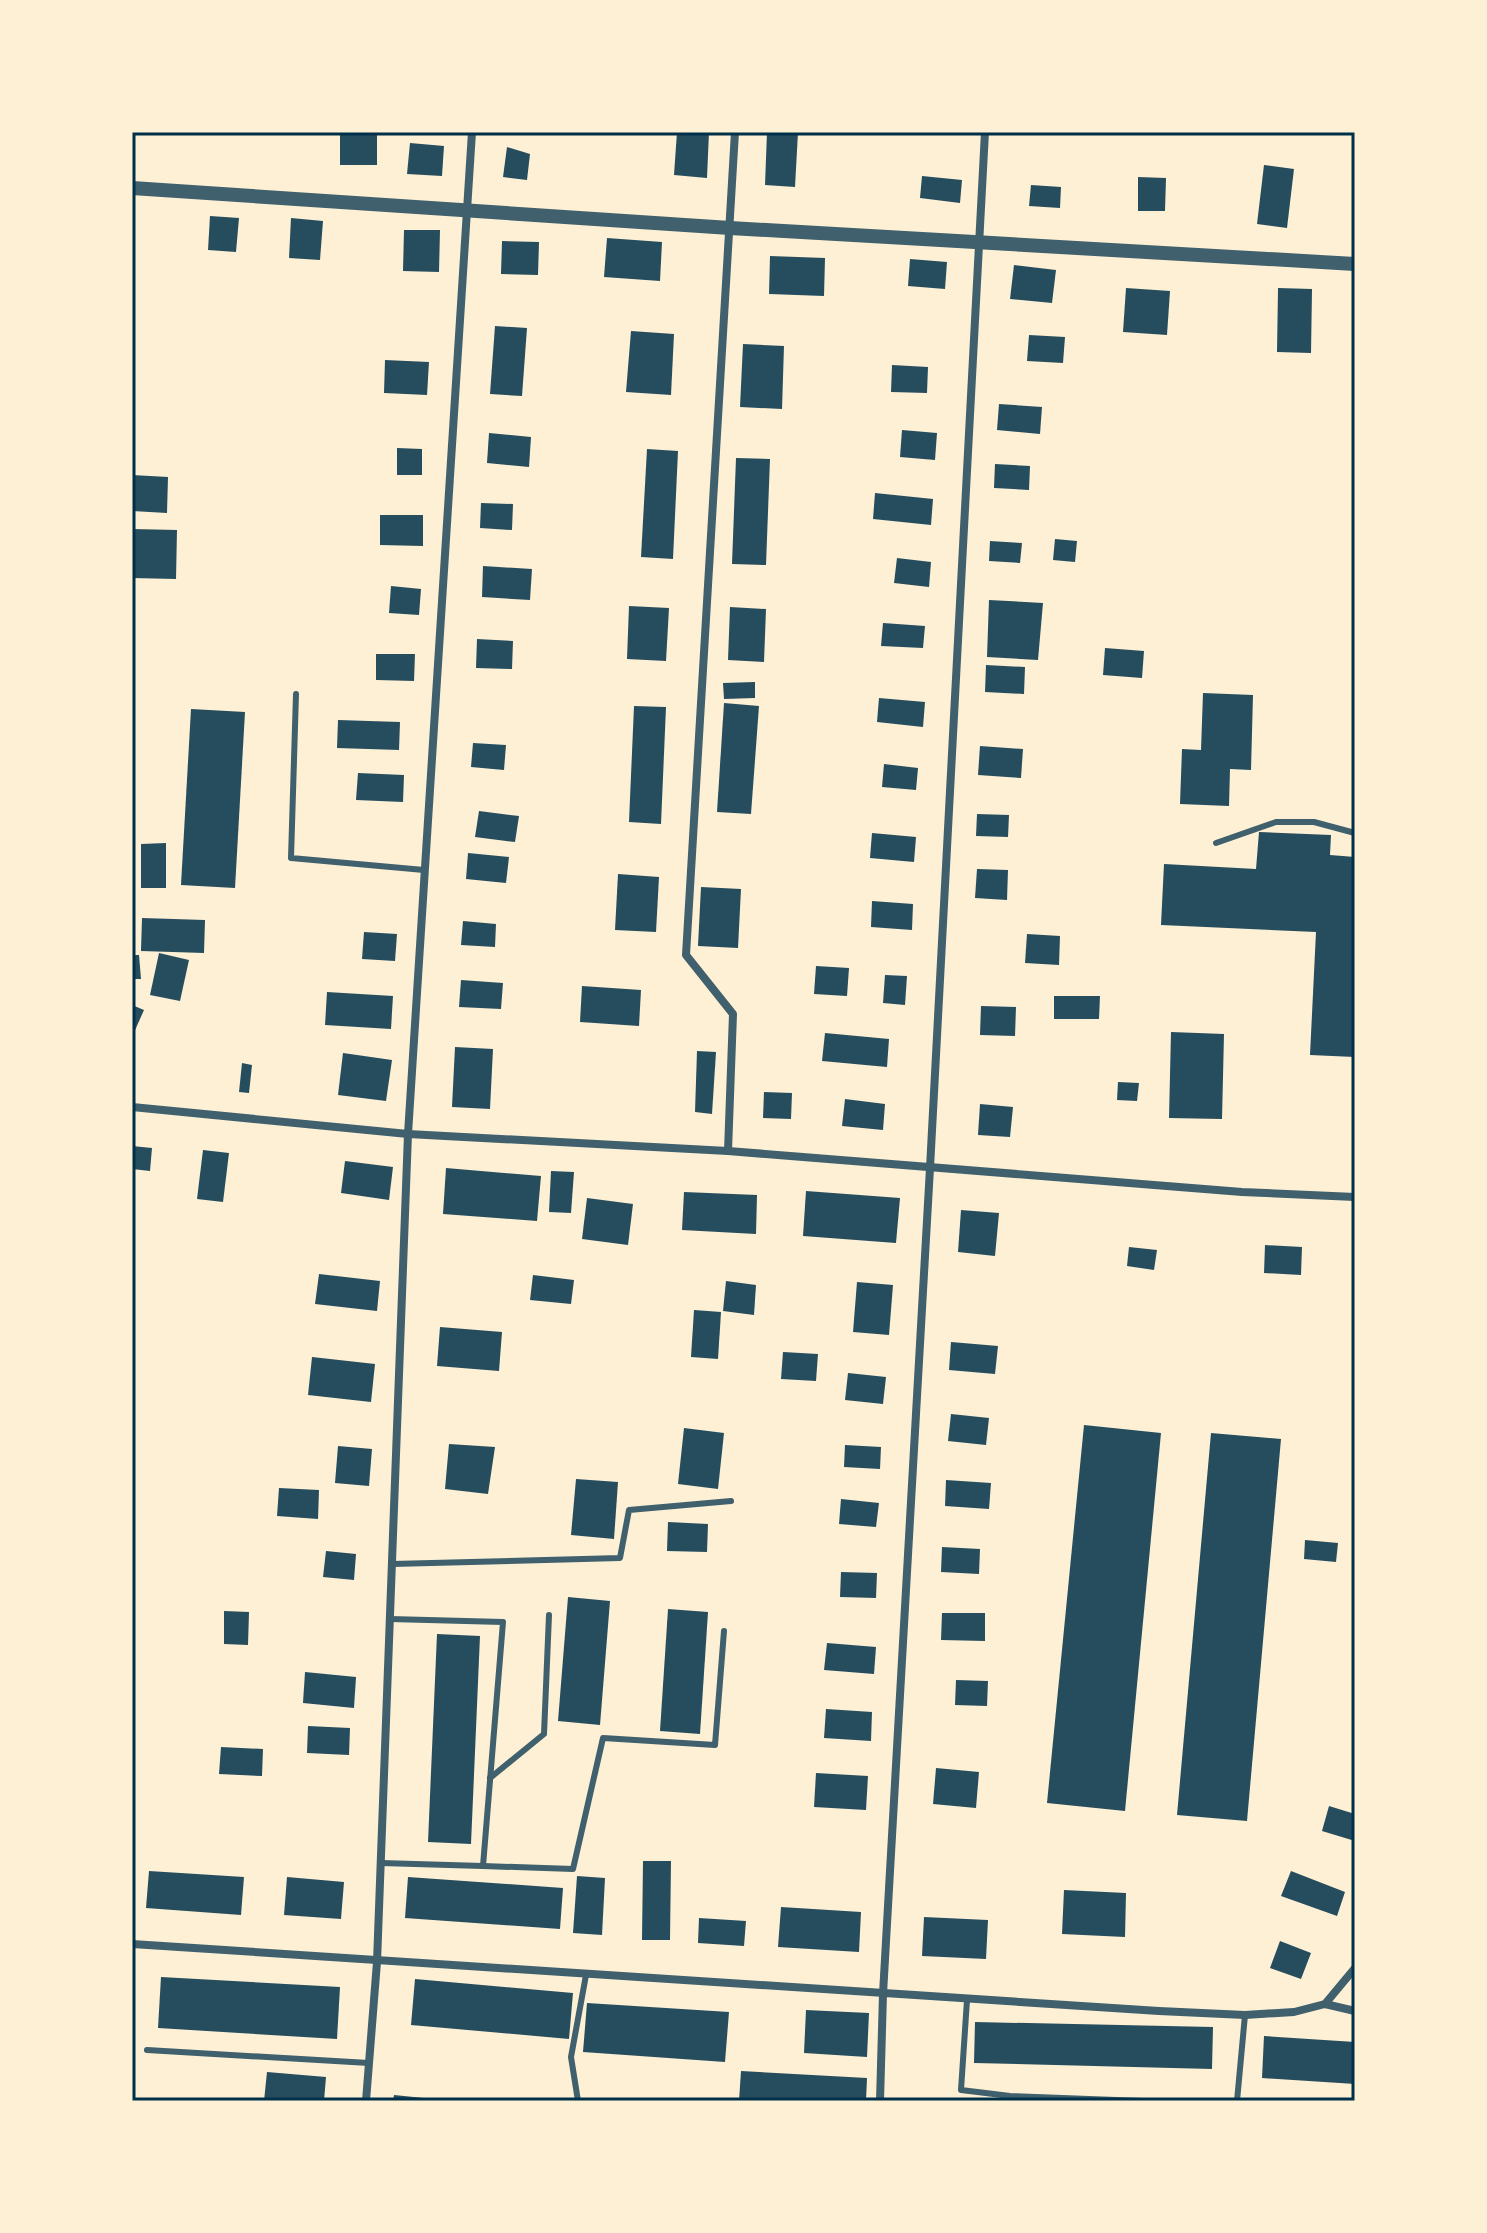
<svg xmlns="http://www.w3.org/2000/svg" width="1487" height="2233" viewBox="0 0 1487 2233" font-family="Lato,sans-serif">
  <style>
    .building { fill: #264d5e }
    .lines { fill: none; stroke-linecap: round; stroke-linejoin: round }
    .service { stroke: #3f606c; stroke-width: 6 }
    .minor { stroke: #3f606c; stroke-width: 8 }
    .tertiary { stroke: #3f606c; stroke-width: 14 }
    .neatline { fill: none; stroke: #003049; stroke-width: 3 }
  </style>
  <rect width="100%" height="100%" fill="#fdf0d5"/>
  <!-- building -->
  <g class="building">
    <rect x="340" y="132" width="37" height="33"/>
    <path d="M677,132h32l-2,46 -33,-3z"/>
    <path d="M767,132h31l-3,55 -30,-2z"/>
    <path d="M410,143l34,3 -2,30 -35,-2z"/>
    <path d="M507,147l23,7 -3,26 -24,-3z"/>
    <path d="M1264,165l30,4 -7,59 -30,-4z"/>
    <path d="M922,176l40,4 -2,23 -40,-5z"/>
    <path d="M1138,177l28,1 -1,33h-27z"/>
    <path d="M1031,185l30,2 -1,21 -31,-2z"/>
    <path d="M210,216l29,2 -3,34 -28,-2z"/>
    <path d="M291,218l32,3 -3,39 -31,-2z"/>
    <path d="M404,230h36l-1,42 -36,-1z"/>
    <path d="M607,238l55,4 -2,39 -56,-4z"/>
    <path d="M502,241l37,1 -1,33 -37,-1z"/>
    <path d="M770,256l55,2 -1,38 -55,-2z"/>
    <path d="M910,259l37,3 -2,27 -37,-3z"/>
    <path d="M1014,265l42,5 -4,33 -42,-4z"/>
    <path d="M1126,288l44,3 -3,44 -44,-3z"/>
    <path d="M1278,288l34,1 -1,64 -34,-1z"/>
    <path d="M495,326l32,2 -5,68 -32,-2z"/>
    <path d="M631,331l43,3 -3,61 -45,-3z"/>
    <path d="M1029,335l36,2 -2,26 -36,-2z"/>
    <path d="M743,344l41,2 -2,63 -42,-2z"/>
    <path d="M385,360l44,2 -2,33 -43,-2z"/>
    <path d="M892,365l36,2 -1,26 -36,-1z"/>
    <path d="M999,404l43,3 -2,27 -43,-4z"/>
    <path d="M902,430l35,3 -2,27 -35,-3z"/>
    <path d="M489,433l42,4 -2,30 -42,-4z"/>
    <path d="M397,448l25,1v26h-25z"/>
    <path d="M647,449l31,2 -5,108 -32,-2z"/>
    <path d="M736,458l34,1 -4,106 -34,-1z"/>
    <path d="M995,464l35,2 -1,24 -35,-2z"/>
    <path d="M132,475l36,2 -1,36 -35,-2z"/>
    <path d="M875,493l58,6 -2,26 -58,-6z"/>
    <path d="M481,503l32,1 -1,26 -32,-2z"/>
    <path d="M380,515h43v31l-43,-1z"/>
    <path d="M132,529l45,1 -1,49 -44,-1z"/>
    <path d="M1055,539l22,2 -2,21 -22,-2z"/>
    <path d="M990,541l32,2 -2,20 -31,-2z"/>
    <path d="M897,558l34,4 -2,25 -35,-4z"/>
    <path d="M483,566l49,3 -2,31 -48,-3z"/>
    <path d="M391,586l30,3 -2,26 -30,-2z"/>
    <path d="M989,600l54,3 -5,57 -51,-3z"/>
    <path d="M629,606l40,2 -3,53 -39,-2z"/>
    <path d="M730,607l36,2 -2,53 -36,-2z"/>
    <path d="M883,623l42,3 -2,22 -42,-2z"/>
    <path d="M477,639l36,2 -1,28 -36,-1z"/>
    <path d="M1105,648l39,3 -2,27 -39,-3z"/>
    <path d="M376,654h39l-1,27 -38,-1z"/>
    <path d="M986,665l39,2 -1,27 -39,-2z"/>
    <path d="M755,682v16l-31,1 -1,-16z"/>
    <path d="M1203,693l50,2 -2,75 -21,-1 -1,37 -49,-2 2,-55 19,1z"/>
    <path d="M879,698l46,4 -2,25 -46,-5z"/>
    <path d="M724,703l35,3 -8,108 -34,-2z"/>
    <path d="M634,706l32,1 -5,117 -32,-2z"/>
    <path d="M191,709l54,3 -10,176 -54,-3z"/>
    <path d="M338,720l62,2 -1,28 -62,-2z"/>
    <path d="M473,743l33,2 -2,25 -33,-3z"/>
    <path d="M980,746l43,3 -2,29 -43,-3z"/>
    <path d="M884,764l34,4 -2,22 -34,-3z"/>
    <path d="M358,773l46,2 -1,27 -47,-2z"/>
    <path d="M479,811l40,5 -4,26 -40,-5z"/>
    <path d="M977,814l32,1 -1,22 -32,-1z"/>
    <path d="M1259,832l72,3 -1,20 25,2v200l-45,-2 6,-123 -155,-7 3,-61 92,5z"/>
    <path d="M872,833l44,4 -2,25 -44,-4z"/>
    <path d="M166,843v45h-25v-44z"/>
    <path d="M468,853l41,4 -3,26 -40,-4z"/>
    <path d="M977,869l31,1 -1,30 -32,-2z"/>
    <path d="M618,874l41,3 -3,55 -41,-2z"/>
    <path d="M701,887l40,2 -3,59 -40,-2z"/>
    <path d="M872,901l41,3 -1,26 -41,-3z"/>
    <path d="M142,918l63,2 -1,33 -63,-2z"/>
    <path d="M463,921l33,3 -1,23 -34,-2z"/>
    <path d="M364,932l33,2 -2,27 -33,-2z"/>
    <path d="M1027,934l33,2 -1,29 -34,-2z"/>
    <path d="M159,953l30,7 -9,41 -30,-6z"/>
    <path d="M132,955h7l2,24h-9z"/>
    <path d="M816,966l33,2 -2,28 -33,-2z"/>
    <path d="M885,975l22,1 -2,29 -22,-2z"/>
    <path d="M461,980l42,3 -2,26 -42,-2z"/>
    <path d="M582,986l59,4 -2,36 -59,-4z"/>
    <path d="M327,992l66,4 -2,33 -66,-4z"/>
    <path d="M1054,996h46l-1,23h-45z"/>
    <path d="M132,1005l12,5 -12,27z"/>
    <path d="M981,1006l35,1 -1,29 -35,-1z"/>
    <path d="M1171,1032l53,2 -2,85 -53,-1z"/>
    <path d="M825,1033l64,6 -2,28 -65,-6z"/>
    <path d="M455,1047l38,2 -3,60 -38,-2z"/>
    <path d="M697,1051l19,1 -4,62 -17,-2z"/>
    <path d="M343,1053l49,7 -6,41 -48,-6z"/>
    <path d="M242,1063l10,2 -3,28 -10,-1z"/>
    <path d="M1118,1082l21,1 -2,18 -20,-1z"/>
    <path d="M764,1092l28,1 -1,26 -28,-1z"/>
    <path d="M845,1099l40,5 -2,26 -41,-4z"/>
    <path d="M980,1104l33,3 -3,30 -32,-2z"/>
    <path d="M132,1146l20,2 -2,23 -18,-2z"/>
    <path d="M203,1150l26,3 -6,49 -26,-3z"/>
    <path d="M345,1161l48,6 -4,33 -48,-7z"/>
    <path d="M446,1168l95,8 -4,45 -94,-7z"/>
    <path d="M551,1171l23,1 -3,41 -22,-1z"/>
    <path d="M806,1191l94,7 -4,45 -93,-7z"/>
    <path d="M684,1192l73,3 -1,39 -74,-4z"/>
    <path d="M587,1198l46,6 -5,41 -46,-6z"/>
    <path d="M961,1210l38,3 -4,43 -37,-4z"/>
    <path d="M1265,1245l37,2 -1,28 -37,-2z"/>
    <path d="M1129,1247l28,3 -3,20 -27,-4z"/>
    <path d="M319,1274l61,7 -3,30 -62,-7z"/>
    <path d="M533,1275l41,5 -3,24 -41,-4z"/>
    <path d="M726,1281l30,4 -2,30 -31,-4z"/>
    <path d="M857,1282l36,3 -4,50 -36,-3z"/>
    <path d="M694,1310l27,2 -3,47 -27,-2z"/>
    <path d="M440,1327l62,5 -3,39 -62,-5z"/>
    <path d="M951,1342l47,4 -3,28 -46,-4z"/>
    <path d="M783,1352l35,2 -2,27 -35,-2z"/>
    <path d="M312,1357l63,7 -4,38 -63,-7z"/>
    <path d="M848,1373l38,4 -3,27 -38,-4z"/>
    <path d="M951,1414l38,4 -3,27 -38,-4z"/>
    <path d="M1084,1425l77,8 -36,378 -78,-8z"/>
    <path d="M684,1428l40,5 -6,56 -40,-5z"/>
    <path d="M1211,1433l70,6 -34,382 -70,-6z"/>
    <path d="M449,1444l46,3 -7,47 -43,-5z"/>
    <path d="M845,1445l36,2 -1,22 -36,-2z"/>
    <path d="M338,1446l34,3 -3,37 -34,-3z"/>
    <path d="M576,1479l42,3 -4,57 -43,-4z"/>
    <path d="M946,1480l45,3 -2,26 -44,-3z"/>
    <path d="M279,1488l40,2 -1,29 -41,-3z"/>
    <path d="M841,1499l38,4 -3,24 -37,-3z"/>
    <path d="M668,1522l40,2 -1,28 -40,-1z"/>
    <path d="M1305,1540l33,3 -2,19 -32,-3z"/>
    <path d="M942,1547l38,2 -1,25 -38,-2z"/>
    <path d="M326,1551l30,3 -2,26 -31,-3z"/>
    <path d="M841,1572l36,1 -1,25 -36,-1z"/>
    <path d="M568,1597l42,4 -10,124 -42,-4z"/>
    <path d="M668,1609l40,3 -8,122 -40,-3z"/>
    <path d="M224,1611l25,1 -1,33 -24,-1z"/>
    <path d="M942,1613h43v28l-44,-1z"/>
    <path d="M437,1634l43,2 -9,208 -43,-2z"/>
    <path d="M827,1643l49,4 -2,27 -50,-4z"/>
    <path d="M305,1672l51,5 -2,31 -51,-5z"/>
    <path d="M956,1680l32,1 -1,25 -32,-1z"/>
    <path d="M826,1709l46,3 -1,29 -47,-3z"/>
    <path d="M308,1726l42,2 -1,27 -42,-2z"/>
    <path d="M221,1747l42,2 -1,27 -43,-2z"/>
    <path d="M936,1768l43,4 -3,36 -43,-4z"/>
    <path d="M816,1773l52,3 -2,34 -52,-3z"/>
    <path d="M1329,1806l26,8v27l-33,-10z"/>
    <path d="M643,1861h28l-1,79h-28z"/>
    <path d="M149,1871l95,6 -3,38 -95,-7z"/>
    <path d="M1291,1871l54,21 -8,24 -56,-20z"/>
    <path d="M577,1876l28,2 -3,57 -29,-2z"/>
    <path d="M287,1877l57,5 -3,37 -57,-4z"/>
    <path d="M408,1877l155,11 -3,41 -155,-11z"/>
    <path d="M1064,1890l62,3 -1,44 -63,-3z"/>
    <path d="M781,1907l80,5 -2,40 -81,-5z"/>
    <path d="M924,1917l64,3 -2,39 -64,-3z"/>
    <path d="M699,1918l47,3 -2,25 -46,-3z"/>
    <path d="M1280,1941l31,12 -10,26 -31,-11z"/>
    <path d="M161,1977l179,10 -3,52 -179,-11z"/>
    <path d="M415,1979l158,14 -4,46 -158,-14z"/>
    <path d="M587,2003l142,9 -4,50 -142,-10z"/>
    <path d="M806,2010l63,3 -2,44 -63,-4z"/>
    <path d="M975,2022l238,5 -1,42 -238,-6z"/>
    <path d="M1264,2036l91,6v42l-93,-6z"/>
    <path d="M741,2071l126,7 -1,23h-127z"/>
    <path d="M267,2072l59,5 -2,24h-60z"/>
    <path d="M394,2095l40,4v2h-41z"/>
  </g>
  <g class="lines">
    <!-- service -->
    <g class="service">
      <path d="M296,694l-5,164 133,12"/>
      <path d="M1216,843l60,-21h38l41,11"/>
      <path d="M392,1564l228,-6 9,-48 102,-9"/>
      <path d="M490,1778l54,-44 5,-119"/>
      <path d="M381,1863l102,3 20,-244 -113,-3"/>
      <path d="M483,1866l90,3 30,-131 112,7 9,-114"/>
      <path d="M967,2000l-6,90 49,6 133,5"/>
      <path d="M147,2050l222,13"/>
      <path d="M578,2101l-7,-44 15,-82"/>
      <path d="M1237,2101l8,-86"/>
    </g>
    <!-- minor -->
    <g class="minor">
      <path d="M132,1107l276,27 320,17 514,41 113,5"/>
      <path d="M728,1151l5,-137 -47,-59 49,-823"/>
      <path d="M132,1944l1027,67 86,4 49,-3 31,-8 30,7"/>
      <path d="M1325,2004l30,-36"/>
      <path d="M366,2101l11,-139 31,-828 64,-1002"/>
      <path d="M880,2101l3,-107 47,-826 55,-1036"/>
    </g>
    <!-- tertiary -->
    <path class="tertiary" d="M132,188l598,40 625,36"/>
  </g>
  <!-- border -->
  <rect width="1487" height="2233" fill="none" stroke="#fdf0d5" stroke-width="268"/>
  <rect x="134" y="134" width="1219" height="1965" class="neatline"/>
</svg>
